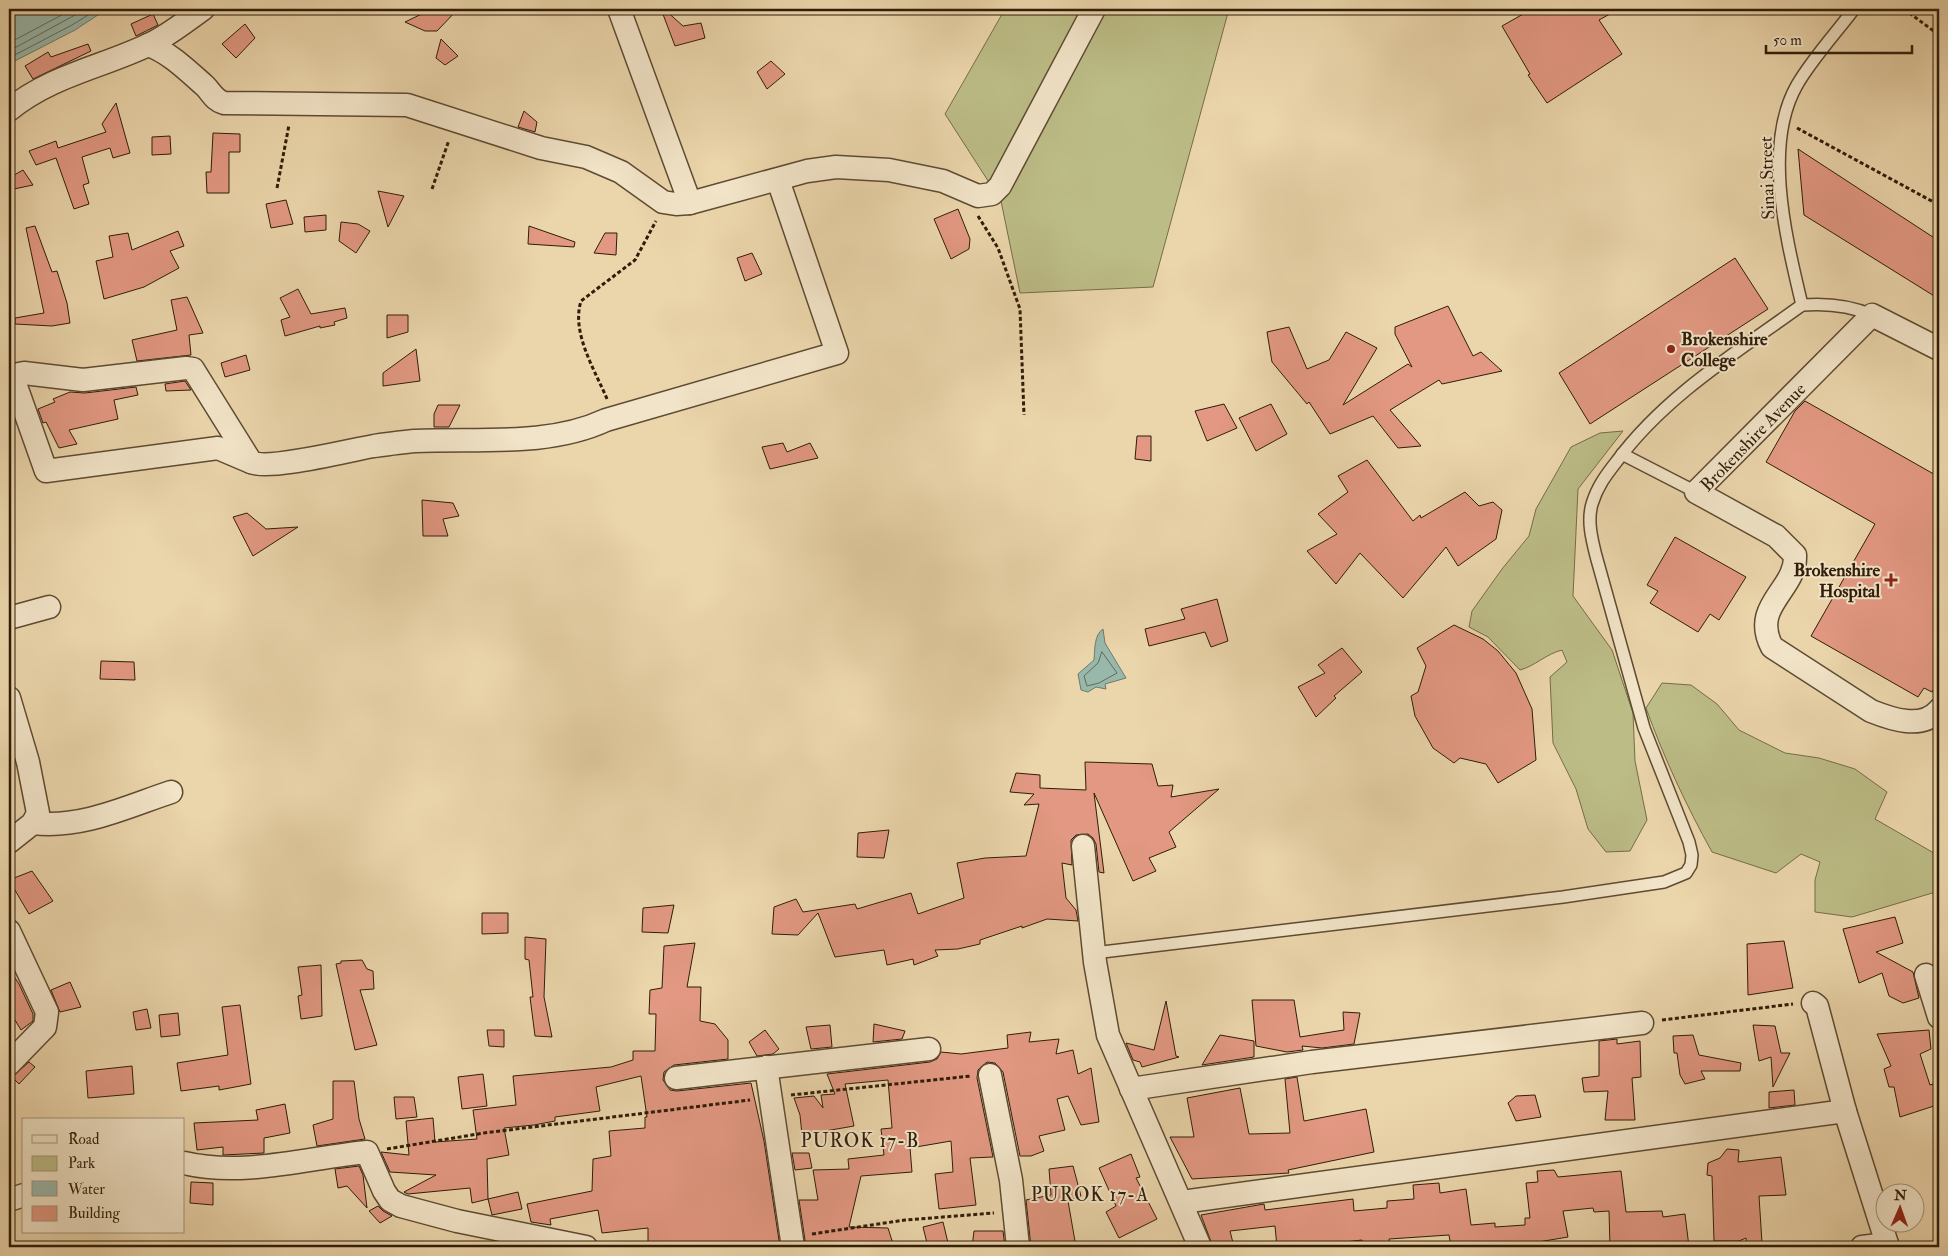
<svg xmlns="http://www.w3.org/2000/svg" width="1948" height="1256" viewBox="0 0 1948 1256" font-family="'IM FELL Double Pica',serif">
  <style>
    .green { fill: #bcbc86; stroke: #766c48 }
    .water { fill: #98b8ac; stroke: #6e7a6b }
    .lines { fill: none; stroke-linecap: round; stroke-linejoin: round }
    .shore { stroke: #646a5a; stroke-width: 1 }
    .building { fill: #e29882; stroke: #2f1d09 }
    .lane-casing { stroke: #5e4b32; stroke-width: 14 }
    .street-casing { stroke: #5e4b32; stroke-width: 25 }
    .path { stroke: #2f1d09; stroke-width: 3; stroke-dasharray: 4 2.5; stroke-linecap: butt }
    .lane { stroke: #f2e4c8; stroke-width: 11 }
    .street { stroke: #f2e4c8; stroke-width: 22 }
    .poi-dot { fill: #8f2418; stroke: #f2e4c8; stroke-width: 2 }
    .labels { text-anchor: middle; stroke-width: 4; stroke-linejoin: round; paint-order: stroke }
    .street-label { font-size: 18px; fill: #2f1d09; stroke: #f2e4c8 }
    .poi-label { font-size: 18px; font-weight: bold; fill: #2f1d09; stroke: #f2e4c8; text-anchor: start }
    .neighbourhood-label { font-size: 19px; letter-spacing: 1px; fill: #2f1d09; stroke: #f2e4c8 }
  </style>
  <rect width="100%" height="100%" fill="#ebd5ab"/>
  <filter id="stains"><feTurbulence type="fractalNoise" baseFrequency=".004" numOctaves="4"/><feColorMatrix values="0 0 0 0 .2 0 0 0 0 .09 0 0 0 0 .02 0 0 0 .5 -.17"/></filter>
  <radialGradient id="worn" r=".72"><stop offset=".6" stop-color="#630" stop-opacity="0"/><stop offset="1" stop-color="#630" stop-opacity=".3"/></radialGradient>
  <!-- green -->
  <g class="green">
    <path d="M1005,9h224l-76,278 -133,6 -19,-92 -56,-87z"/>
    <path d="M1623,431l-45,58 -5,107 39,54 21,63 2,48 12,59 -17,31 -24,1 -18,-23 -12,-40 -23,-46 -3,-66 17,-15 -5,-12c-16,4 -27,16 -42,20l-32,-33 -19,-10 3,-16 30,-42 27,-33 7,-27 35,-62 29,-14z"/>
    <path d="M1662,683l29,2 26,19 22,26 46,23 34,5 36,11 32,23 -12,27 64,37v35l-87,26 -37,-5v-32l5,-18 -19,-8 -25,19 -64,-21c-26,-47 -48,-94 -66,-144z"/>
  </g>
  <!-- water -->
  <g class="water">
    <path d="M9,9h98l-32,21 -66,34z"/>
    <path d="M1103,629l2,14 21,35 -21,6 1,5 -10,-2 -8,5 -7,-2 -3,-16 16,-14c1,-11 0,-25 9,-31z"/>
    <path d="M151,1242l128,1 48,4h-292z"/>
  </g>
  <g class="lines">
    <!-- shore -->
    <g class="shore">
      <path d="M9,43l64,-34"/>
      <path d="M9,51l77,-42"/>
      <path d="M9,58l63,-33 26,-16"/>
      <path d="M1102,652l15,21 -18,10 -12,3 -3,-10 14,-13z"/>
      <path d="M130,1247h74"/>
    </g>
  </g>
  <!-- building -->
  <g class="building">
    <path d="M432,9h26l-21,22h-12l-20,-9z"/>
    <path d="M661,9h3l19,17 18,-3 4,15 -30,8z"/>
    <path d="M1532,9h87l-20,11 23,34 -75,49 -19,-28 2,-1 -28,-48z"/>
    <path d="M153,14l5,11 -22,11 -5,-12z"/>
    <path d="M245,24l10,14 -19,20 -14,-14z"/>
    <path d="M441,39l17,17 -13,9 -9,-7z"/>
    <path d="M88,44l3,7 -58,28 -8,-13 23,-14 3,5z"/>
    <path d="M771,61l14,13 -18,15 -10,-17z"/>
    <path d="M116,103l14,50 -17,5 -3,-10 -28,9 7,26 -6,2 6,19 -15,5 -18,-51 -20,7 -7,-14 27,-10 2,7 48,-16 -4,-8z"/>
    <path d="M524,111l13,11 -2,10 -17,-5z"/>
    <path d="M213,133l27,1v18h-11v41h-22l-1,-21h5z"/>
    <path d="M170,136l1,18 -19,1v-18z"/>
    <path d="M1798,149l141,92v58l-135,-84z"/>
    <path d="M23,170l10,15 -24,5v-12z"/>
    <path d="M378,191l26,5 -16,31z"/>
    <path d="M286,200l7,24 -22,4 -5,-24z"/>
    <path d="M958,209l12,30 -1,10 -18,10 -17,-40z"/>
    <path d="M326,215v15l-21,2 -1,-15z"/>
    <path d="M341,222l17,2 12,7 -14,22 -17,-12z"/>
    <path d="M35,226l17,46 5,-1 10,32 3,20 -18,3 -37,-2v-6l29,-5 -18,-85z"/>
    <path d="M529,226l46,16 -1,5 -46,-3z"/>
    <path d="M178,231l6,15 -14,5 9,17 -35,19 -40,12 -8,-38 17,-4 -4,-21 19,-3 4,17z"/>
    <path d="M605,233h12l-1,22 -22,-2z"/>
    <path d="M752,253l10,21 -17,7 -8,-23z"/>
    <path d="M1735,258l33,51 -178,115 -31,-51z"/>
    <path d="M298,289l13,25 34,-6 2,10 -13,4 1,3 -15,3v-2l-35,10 -4,-16 9,-3 -10,-19z"/>
    <path d="M187,297l16,36 -14,2 2,20 -54,6 -5,-21 45,-10 -6,-30z"/>
    <path d="M1448,306l25,50 8,-4 21,19 -60,13 -3,-4 -49,30 31,36 -23,2 -25,-32 -43,18 -21,-32 -2,2 -35,-42 -5,-30 22,-5 18,42 22,-9 17,-28 31,16 -34,57 65,-41 4,3 -17,-33v-7z"/>
    <path d="M387,315h21v17l-21,6z"/>
    <path d="M416,349l4,32 -37,5v-13z"/>
    <path d="M246,355l4,15 -25,7 -4,-14z"/>
    <path d="M185,381l6,9 -25,1 -1,-7z"/>
    <path d="M136,387l2,8 -24,5 4,19 -49,11 8,14 -18,4 -13,-26 -3,1 -5,-14 17,-7 -2,-3 17,-7 15,1z"/>
    <path d="M1805,401l134,76v202l-7,13 -8,-4 -6,9 -107,-61 64,-112 -109,-62 29,-51z"/>
    <path d="M1224,404l13,24 -30,13 -12,-30z"/>
    <path d="M1271,404l16,30 -31,17 -17,-33z"/>
    <path d="M438,405h22l-11,22h-15v-13z"/>
    <path d="M1137,436h14v25l-16,-2z"/>
    <path d="M783,443l4,9 23,-9 8,15 -48,11 -8,-22z"/>
    <path d="M1367,460l46,61 7,-6 1,3 44,-26 14,14 14,-4 9,8 -6,29 -38,27 -12,-19 -43,51 -43,-45 -24,31 -29,-33 30,-17 -19,-20 30,-22 -10,-16z"/>
    <path d="M422,500l31,3 6,13 -16,3 5,17h-25z"/>
    <path d="M247,513l19,16 32,-2 -45,29 -20,-39z"/>
    <path d="M1675,537l71,40 -27,43 -9,-6 -12,18 -48,-29 8,-12 -11,-6z"/>
    <path d="M1217,599l11,42 -17,6 -6,-15 -56,14 -4,-17 40,-10 -4,-10z"/>
    <path d="M1454,625l29,14 15,12 18,22 16,36 4,51 -38,23 -12,-19 -26,-6 -6,5 -21,-15 -18,-32 -4,-20 7,-4 8,-26 -9,-18z"/>
    <path d="M1342,648l20,24 -28,24 2,2 -20,19 -18,-30 27,-14 -7,-8z"/>
    <path d="M101,661l33,1 1,18 -35,-1z"/>
    <path d="M1085,762l67,2 6,22 15,-1 -2,12 48,-8 -50,43 7,15 -27,11 7,13 -23,10 -39,-88 10,80 -5,-1 -3,-28 -3,-6 -5,-4 -12,1 -5,5 1,25 -10,-2 4,35 10,12 2,11 -31,-2 -25,9v-2l-42,14v4l-22,5 -23,1 3,6 -24,9 -1,-6 -26,6 -3,-15 -49,7 -17,-44 -20,22 -26,-1 2,-27 22,-8 7,13 52,-8 2,5 54,-16 7,21 46,-16 -7,-35 28,-5 41,-2 13,-52 -15,1 10,-11 -24,-2 6,-19 24,2v13l46,2z"/>
    <path d="M889,830l-5,28 -27,-1 1,-24z"/>
    <path d="M32,871l21,30 -24,13 -20,-34z"/>
    <path d="M674,905l-6,28 -26,-1 1,-24z"/>
    <path d="M482,913h26v20l-26,1z"/>
    <path d="M1895,917l8,26 -27,9 37,20 6,26 -16,5 -14,-7 -7,-23 -23,10 -16,-54z"/>
    <path d="M525,937l21,2 -2,58 8,40 -17,-1 -5,-39h3l-4,-37 -4,-1z"/>
    <path d="M1784,941l9,47 -45,7 -1,-51z"/>
    <path d="M695,943l-8,44h14l-1,34 15,3 13,16v19l-54,6 -10,7 -1,8 7,10 7,1 74,-8 13,58 16,106 -132,-1v-18l-46,5 -4,-23 -48,9 1,6 -20,-3 -4,-18 65,-13 1,-32 18,-3 -2,-25 36,-3v-11h2l-6,-41 -45,11 4,24 -45,6v4l-21,4 -30,3 5,27 -22,4 1,40 -16,4 -2,-15 -62,6 -4,-2 32,-17 -46,-3 -9,-20 28,3 -3,-34 27,-3 2,24 42,-3 -4,-29 43,-5 -3,-29 98,-9 22,-7v-9h22l1,-37h-7l1,-24 12,-2 2,-42z"/>
    <path d="M362,960l5,9 6,2 1,18 -14,1 17,55 -22,5 -19,-86 5,-1v-2z"/>
    <path d="M321,965l1,51 -21,3 -3,-23 4,-1 -4,-28z"/>
    <path d="M9,969l10,15 14,30v7l-12,9 -12,-20z"/>
    <path d="M70,982l11,25 -21,5 -9,-22z"/>
    <path d="M1252,1000h42l6,37 44,-7 -1,-18 17,1 -6,31 -32,4 -20,-2 1,4 -16,2 -31,-6z"/>
    <path d="M1166,1001l10,55 3,1 -37,10 -2,-5 -7,-2 -7,-17 28,7z"/>
    <path d="M240,1005l11,79 -32,6v-4l-38,5 -4,-28 51,-8 -6,-48z"/>
    <path d="M147,1009l4,19 -15,2 -3,-18z"/>
    <path d="M178,1013l2,22 -19,2 -2,-22z"/>
    <path d="M874,1024l31,7 -3,8 -29,3z"/>
    <path d="M830,1025l2,22 -21,2 -5,-22z"/>
    <path d="M1753,1025l22,1 6,27h9l-17,34 -2,-30 -12,4z"/>
    <path d="M487,1030h17v17l-15,-1z"/>
    <path d="M765,1030l14,19 -6,5 -16,2 -8,-14z"/>
    <path d="M1929,1030l2,19 -11,5 10,31 3,-1 4,21 -37,12 -6,-30h-5l-5,-18 7,-3 -14,-32z"/>
    <path d="M1031,1032l-2,10 30,-3 -3,15 17,-4 5,24 13,-6 8,54 -18,3 -13,-29 -11,3 8,31 -26,6 5,15 -13,5h-11l-17,-84 -8,-9 -8,-1 -9,8 -1,8 16,79 -23,1 6,47 -37,4 -4,-35 18,-2 -2,-31 -41,7 2,24 -51,4 -12,51 39,1 6,19h-88l-7,-47h19l-5,-30 36,-1 -1,-10 36,-4 -3,-26 11,-1 -4,-48 -43,4 9,42 -52,9 -2,-20 -6,-17 20,-2 9,12 -2,-13 14,-1 -8,-20 103,-12 7,-3 4,-7 20,2 47,-6 -1,-13z"/>
    <path d="M1220,1035l34,6v16l-52,8z"/>
    <path d="M1693,1035l6,20 42,8 -1,8h-39l4,8 -20,5 -5,-9 -3,-22h-3l-1,-17z"/>
    <path d="M1617,1039v5l23,-3 1,36 -9,1 3,42h-30l3,-29 -24,1 -2,-14 17,-2v-35z"/>
    <path d="M29,1062l6,5 -16,17 -7,-7z"/>
    <path d="M132,1066l2,28 -46,4 -2,-27z"/>
    <path d="M483,1074l4,32 -25,3 -4,-32z"/>
    <path d="M1297,1077l7,44 62,-12 8,43 -86,18 1,3 -97,6 -22,-42h24l-7,-39 53,-10 9,46 41,-1 -5,-54z"/>
    <path d="M333,1081h21l5,38 6,20 -48,7 -4,-21 20,-6z"/>
    <path d="M1794,1090l1,15 -26,3v-16z"/>
    <path d="M1535,1095l6,22 -25,4 -8,-18 8,-7z"/>
    <path d="M394,1097h20l3,20 -21,2z"/>
    <path d="M285,1104l5,29 -26,5v15l-41,2v-8l-26,3 -3,-27 64,-3 -2,-10z"/>
    <path d="M1727,1149l12,1 -1,12 43,-5 5,38 -27,1 3,47 -15,3 -1,-8 -7,3h-25l-2,-65 -5,-1 1,-12 12,-5z"/>
    <path d="M792,1153h17l3,15 -17,2z"/>
    <path d="M1131,1154l9,23 -4,1 21,41 -38,19 -13,-26 10,-6 -17,-38z"/>
    <path d="M359,1166l4,9 4,33 -20,-22 -9,2 -3,-19z"/>
    <path d="M1073,1166l8,30 -13,5 8,46h-45l-5,-47 25,-5 -2,-26z"/>
    <path d="M1554,1170l4,7 63,-6 5,41 36,-1 1,6 22,-3 4,33h-79l-1,-36 -15,1 -1,-4 -30,3 5,26 -36,6v4h-81l-2,-12 -60,4 1,8h-27l-1,-7 -62,7h-23l-2,-21 -45,5 4,16h-21l-12,-32 63,-11 1,6 88,-11 1,12 33,-3v-7l27,-2 -1,-14 26,-2 1,10 26,-4 5,36 24,-2v4l30,-2v-7h5l-4,-35 12,-1 -1,-11z"/>
    <path d="M191,1182l22,1v22l-23,-2z"/>
    <path d="M518,1192l4,17 -30,6 -4,-16z"/>
    <path d="M378,1206l5,5 9,5 -12,7 -11,-12z"/>
    <path d="M943,1222l6,25h-21l-5,-20z"/>
    <path d="M974,1231h29l2,16h-33z"/>
  </g>
  <g class="lines">
    <defs>
      <g id="lane">
        <path d="M1802,305c-15,-64 -40,-159 -5,-220 15,-26 39,-52 57,-76"/>
        <path d="M1802,305c25,-2 47,0 70,10"/>
        <path d="M1622,454l74,38"/>
        <path d="M1094,953l469,-56 101,-15 22,-9 5,-8 1,-10 -3,-13 -45,-114 -48,-172c-4,-16 -9,-35 -4,-52 5,-17 14,-29 25,-43 48,-65 120,-109 185,-156"/>
      </g>
      <g id="street">
        <path d="M619,9l71,194"/>
        <path d="M148,45c21,7 40,26 57,41 7,7 9,14 19,17l183,2 134,43 45,9 35,15 42,30 13,2 14,-1 117,-32 29,-4 53,3 54,11 35,15 14,-2 8,-8 94,-177"/>
        <path d="M9,110c41,-34 93,-43 139,-65 20,-9 38,-24 55,-36"/>
        <path d="M1939,349l-67,-34 -176,177 80,44 19,19c2,35 -45,50 -23,92l99,64c20,8 51,19 68,-1"/>
        <path d="M12,375l34,96 172,-23 33,14"/>
        <path d="M9,376l15,-3 59,7 103,-12 7,1 58,93c17,9 99,-12 123,-16 14,-2 28,-4 41,-5 63,-3 133,6 191,-21l231,-67 -59,-173"/>
        <path d="M9,618l40,-11"/>
        <path d="M9,698l19,64 10,51 -5,10 -24,19"/>
        <path d="M33,823c48,6 93,-16 138,-31"/>
        <path d="M1083,846l12,116 13,73 92,212"/>
        <path d="M9,931l38,81 -2,15 -36,37"/>
        <path d="M1926,975l13,42"/>
        <path d="M1813,1003l4,3 28,105 43,136"/>
        <path d="M766,1067l27,180"/>
        <path d="M990,1075l21,105 7,67"/>
        <path d="M676,1078l253,-29"/>
        <path d="M1131,1089l181,-27 330,-39"/>
        <path d="M184,1163c60,14 122,-5 183,-11l17,39 6,9 11,6 56,15 129,26"/>
        <path d="M9,1200l15,-5"/>
        <path d="M1182,1202l663,-91"/>
        <path d="M1862,1247l25,-3"/>
      </g>
    </defs>
    <!-- lane casing -->
    <use href="#lane" class="lane-casing"/>
    <!-- street casing -->
    <use href="#street" class="street-casing"/>
    <!-- path -->
    <g class="path">
      <path d="M1904,9l35,26"/>
      <path d="M1797,128l142,77"/>
      <path d="M277,188l12,-63"/>
      <path d="M432,189l17,-49"/>
      <path d="M978,216l20,32 22,61 4,106"/>
      <path d="M607,399c-12,-29 -36,-66 -26,-98l54,-41 21,-39"/>
      <path d="M1662,1020l131,-16"/>
      <path d="M791,1095l180,-19"/>
      <path d="M387,1149l97,-16 266,-33"/>
      <path d="M812,1234l93,-14 89,-7"/>
    </g>
    <!-- lane -->
    <use href="#lane" class="lane"/>
    <!-- street -->
    <use href="#street" class="street"/>
  </g>
  <!-- markers -->
  <g class="poi-dot">
    <circle cx="1671" cy="349" r="5"/>
    <path d="M1888.5 572.5h5v5h5v5h-5v5h-5v-5h-5v-5h5z"/>
  </g>
  <g class="labels">
    <!-- street labels -->
    <g class="street-label">
      <text transform="translate(1767 178) rotate(-92)" y="6">Sinai Street</text>
      <text transform="translate(1753 437) rotate(-46)" y="6">Brokenshire Avenue</text>
    </g>
    <!-- poi labels -->
    <g class="poi-label">
      <text x="1681" y="345">Brokenshire<tspan x="1681" dy="21">College</tspan></text>
      <text x="1880" y="576" text-anchor="end">Brokenshire<tspan x="1880" dy="21">Hospital</tspan></text>
    </g>
    <!-- neighbourhood labels -->
    <g class="neighbourhood-label">
      <text x="860" y="1147">PUROK 17-B</text>
      <text x="1090" y="1201">PUROK 17-A</text>
    </g>
  </g>
  <!-- margin -->
  <rect width="1948" height="1256" fill="none" stroke="#ebd5ab" stroke-width="30"/>
  <rect x="10" y="10" width="1928" height="1236" fill="none" stroke="#2f1d09" stroke-width="2.5"/>
  <rect x="15" y="15" width="1918" height="1226" fill="none" stroke="#2f1d09"/>
  <!-- legend -->
  <rect x="22" y="1118" width="162" height="115" fill="#f2e4c8" stroke="#a4947c"/>
  <rect x="32" y="1135" width="25" height="8" fill="#f2e4c8" stroke="#a4947c"/>
  <text x="68" y="1144" font-size="15" fill="#2f1d09">Road</text>
  <rect x="32" y="1156" width="25" height="15" fill="#bcbc86" stroke="#a4947c"/>
  <text x="68" y="1168" font-size="15" fill="#2f1d09">Park</text>
  <rect x="32" y="1181" width="25" height="15" fill="#98b8ac" stroke="#a4947c"/>
  <text x="68" y="1194" font-size="15" fill="#2f1d09">Water</text>
  <rect x="32" y="1206" width="25" height="15" fill="#e29882" stroke="#a4947c"/>
  <text x="68" y="1218" font-size="15" fill="#2f1d09">Building</text>
  <!-- north arrow -->
  <g transform="translate(1900 1208) rotate(2)"><circle r="24" fill="#f2e4c8" stroke="#a4947c"/>
  <path d="M0-4L9 19L0 12L-9 19Z" fill="#8f2418"/>
  <text y="-8" font-size="14" font-weight="bold" text-anchor="middle" fill="#2f1d09">N</text>
  </g>
  <!-- scale -->
  <path d="M1766 45v8h146v-8" fill="none" stroke="#2f1d09" stroke-width="2.5"/>
  <text x="1773" y="45" font-size="15" fill="#2f1d09" stroke="#f2e4c8" stroke-width="4" paint-order="stroke">50 m</text>
  <rect width="100%" height="100%" filter="url(#stains)"/>
  <rect width="100%" height="100%" fill="url(#worn)"/>
</svg>
